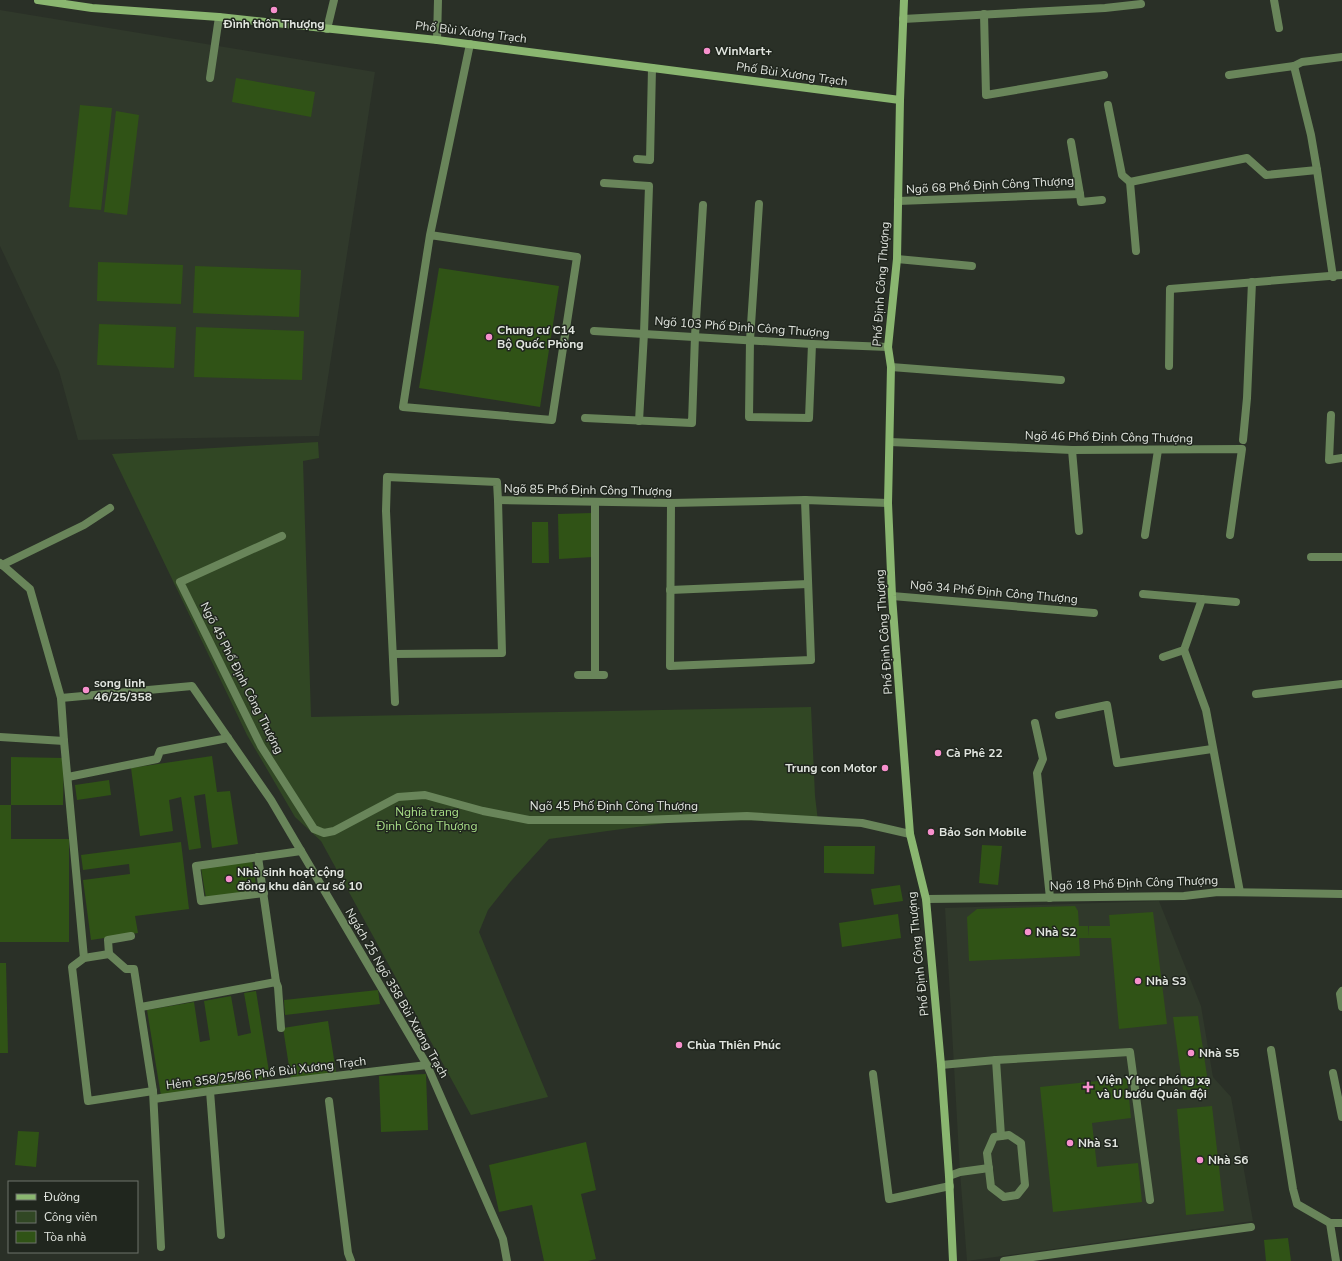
<svg xmlns="http://www.w3.org/2000/svg" width="1342" height="1261" viewBox="0 0 1342 1261" font-family="'Nunito Sans',sans-serif">
  <style>
    .built { fill: #30392b }
    .green { fill: #314724 }
    .building { fill: #305316 }
    .lines { fill: none; stroke-linecap: round; stroke-linejoin: round }
    .lane { stroke: #69855a; stroke-width: 8 }
    .street { stroke: #69855a; stroke-width: 8 }
    .secondary { stroke: #8ab670; stroke-width: 8 }
    .poi-dot { fill: #f790cd; stroke: #20261e; stroke-width: 1.5 }
    .labels { text-anchor: middle; stroke-width: 3; stroke-linejoin: round; paint-order: stroke }
    .poi-label { font-size: 12px; font-weight: bold; fill: #e1e5df; stroke: #20261e; text-anchor: start }
    .street-label { font-size: 12px; fill: #e1e5df; stroke: #20261e }
    .park-label { font-size: 12px; fill: #a8de87; stroke: #20261e }
  </style>
  <rect width="100%" height="100%" fill="#2a3027"/>
  <!-- built -->
  <g class="built">
    <path d="M0,10l375,62 -56,364 -241,4 -19,-69 -59,-125z"/>
    <path d="M1159,901l42,105 12,71 18,20 22,124 -286,40 -7,-89 -15,-264z"/>
  </g>
  <!-- green -->
  <path class="green" d="M318,442l1,16 -16,3 8,256 500,-10 4,89 3,25 -130,-1 -139,19 -38,42 -23,29 -9,22 69,165 -77,18 -150,-274 -26,-24 -48,-82 -135,-281z"/>
  <!-- building -->
  <g class="building">
    <path d="M236,78l79,14 -4,25 -79,-15z"/>
    <path d="M80,105l32,3 -11,102 -32,-3z"/>
    <path d="M116,111l23,4 -12,100 -23,-3z"/>
    <path d="M98,262l85,3 -2,39 -84,-3z"/>
    <path d="M195,266l106,4 -2,47 -106,-4z"/>
    <path d="M439,268l120,18 -19,121 -121,-19z"/>
    <path d="M99,324l77,3 -2,41 -77,-3z"/>
    <path d="M196,327l108,4 -2,49 -108,-3z"/>
    <path d="M591,513l2,44 -34,2 -1,-45z"/>
    <path d="M532,522h16l1,41h-17z"/>
    <path d="M212,756l5,36 13,-1 8,53 -26,4 -7,-54 -11,2 7,52 -12,2 -8,-53 -12,3 4,31 -33,5 -9,-68z"/>
    <path d="M11,757l53,1 -1,47h-52v34h58v103h-69v-137h11z"/>
    <path d="M109,780l2,15 -34,5 -2,-15z"/>
    <path d="M181,842l8,67 -54,7 3,17 -47,7 -8,-60 47,-6 -1,-10 -46,6 -2,-15z"/>
    <path d="M982,845l20,1 -4,39 -19,-2z"/>
    <path d="M824,846h51l-1,28 -50,-1z"/>
    <path d="M252,860l5,30 -51,8 -5,-30z"/>
    <path d="M900,885l3,16 -29,4 -3,-16z"/>
    <path d="M1075,906l3,5 1,15h9l1,10v-10h21l-1,-11 44,-3 14,112 -48,5 -8,-91h-32l1,18 -111,5 -2,-44 10,-8z"/>
    <path d="M898,914l3,24 -59,9 -3,-24z"/>
    <path d="M0,963h6l2,90h-8z"/>
    <path d="M378,990l2,14 -95,11 -1,-15z"/>
    <path d="M256,991l14,87 -109,18 -14,-86 47,-8 6,40 10,-2 -6,-39 27,-5 7,40 13,-3 -7,-40z"/>
    <path d="M1198,1016l11,73 -26,1 -10,-73z"/>
    <path d="M328,1021l8,51 -45,7 -8,-51z"/>
    <path d="M426,1074l2,56 -47,2 -2,-56z"/>
    <path d="M1127,1078l4,40 -39,5 5,44 41,-4 4,39 -89,10 -13,-125z"/>
    <path d="M1212,1106l12,105 -38,4 -9,-106z"/>
    <path d="M18,1131l21,1 -3,35 -21,-2z"/>
    <path d="M586,1142l10,48 -15,4 15,65 -8,2h-44l-12,-56 -33,7 -10,-47z"/>
    <path d="M1288,1238l3,23h-25l-2,-21z"/>
  </g>
  <g class="lines">
    <!-- lane -->
    <g class="lane">
      <path d="M1274,0l5,28"/>
      <path d="M984,14l2,81 118,-20"/>
      <path d="M903,19l202,-11 36,-4"/>
      <path d="M327,29l7,-29"/>
      <path d="M437,40l1,-40"/>
      <path d="M1294,66l8,-4 40,-5"/>
      <path d="M1229,75l65,-9 17,69 6,35 16,107"/>
      <path d="M210,78l9,-61"/>
      <path d="M1108,105l14,70 8,7 6,69"/>
      <path d="M637,159l13,1 2,-92"/>
      <path d="M1130,182l117,-24 19,17 51,-5"/>
      <path d="M604,183l45,3 -5,147 -5,88"/>
      <path d="M1080,194l1,8 21,-2"/>
      <path d="M898,201l182,-7 -9,-52"/>
      <path d="M759,204l-9,136 -1,77 60,1 3,-74"/>
      <path d="M430,235l147,22 -25,163 -149,-13 27,-172 40,-191"/>
      <path d="M897,259l75,7"/>
      <path d="M594,331l218,13 76,3"/>
      <path d="M1169,366l1,-77 172,-14"/>
      <path d="M891,367l170,13"/>
      <path d="M1331,415l-2,45 13,-2"/>
      <path d="M585,418l107,5 3,-87 8,-131"/>
      <path d="M1243,440l4,-42 5,-116"/>
      <path d="M890,442l182,8 170,-1 -12,86"/>
      <path d="M1072,450l7,81"/>
      <path d="M671,503l-1,163 141,-6 -6,-160"/>
      <path d="M1145,535l13,-85"/>
      <path d="M282,536l-102,46 81,164 53,83 10,4 10,-2 64,-34 27,-2 58,16 46,9h113l105,-4 115,7 48,11"/>
      <path d="M1311,557h31"/>
      <path d="M0,563l30,26 31,109 131,-12 79,114 156,265 76,174 4,22"/>
      <path d="M2,565l82,-40 26,-17"/>
      <path d="M670,590l138,-6"/>
      <path d="M1143,594l93,8"/>
      <path d="M892,596l202,17"/>
      <path d="M1184,650l22,60 34,182"/>
      <path d="M1184,650l18,-51"/>
      <path d="M393,654l109,-1 -4,-153"/>
      <path d="M1163,657l21,-7"/>
      <path d="M578,675h26"/>
      <path d="M595,675v-173"/>
      <path d="M1256,694l86,-10"/>
      <path d="M61,698l3,43 20,217"/>
      <path d="M395,702l-9,-191 1,-34 110,5 1,18 173,3 134,-3 83,3"/>
      <path d="M1059,715l48,-10 10,58 95,-14"/>
      <path d="M1035,723l8,36 -6,14 13,125"/>
      <path d="M0,737l64,4"/>
      <path d="M68,777l89,-18 3,-8 68,-13"/>
      <path d="M258,857l18,125 2,5 3,41"/>
      <path d="M264,893l-63,8 -5,-35 105,-15"/>
      <path d="M109,954l17,15h8l19,122 8,156"/>
      <path d="M109,954l-25,4 -12,9 16,134 65,-10"/>
      <path d="M109,954l-1,-14 23,-4"/>
      <path d="M1342,991l-2,3 2,13"/>
      <path d="M141,1007l135,-25"/>
      <path d="M1271,1050l22,139 4,15 33,19h12"/>
      <path d="M996,1060l5,76"/>
      <path d="M941,1065l55,-5 134,-8 20,148"/>
      <path d="M1333,1073l9,44"/>
      <path d="M873,1074l16,125 61,-13"/>
      <path d="M210,1091l11,144"/>
      <path d="M154,1099l56,-8 217,-26"/>
      <path d="M329,1101l19,152 3,8"/>
      <path d="M1009,1135l12,8 4,42 -8,10 -13,2 -13,-10 -4,-34 7,-16z"/>
      <path d="M949,1176l11,-4 29,-4"/>
      <path d="M1330,1223l6,38"/>
      <path d="M1004,1261l247,-34"/>
    </g>
    <!-- street -->
    <path class="street" d="M926,899l258,-3 34,-4 124,2"/>
    <!-- secondary -->
    <g class="secondary">
      <path d="M38,0l54,8 127,9 218,23 463,60"/>
      <path d="M904,0l-4,100 -3,159 -9,88 3,20 -3,136 4,93 18,238 16,65 15,166 8,111 4,85"/>
    </g>
  </g>
  <!-- markers -->
  <g class="poi-dot">
    <circle cx="274" cy="10" r="4"/>
    <circle cx="707" cy="51" r="4"/>
    <circle cx="489" cy="337" r="4"/>
    <circle cx="86" cy="690" r="4"/>
    <circle cx="938" cy="753" r="4"/>
    <circle cx="885" cy="768" r="4"/>
    <circle cx="931" cy="832" r="4"/>
    <circle cx="229" cy="879" r="4"/>
    <circle cx="1028" cy="932" r="4"/>
    <circle cx="1138" cy="981" r="4"/>
    <circle cx="679" cy="1045" r="4"/>
    <circle cx="1191" cy="1053" r="4"/>
    <path d="M1086 1081h4v4h4v4h-4v4h-4v-4h-4v-4h4z"/>
    <circle cx="1070" cy="1143" r="4"/>
    <circle cx="1200" cy="1160" r="4"/>
  </g>
  <g class="labels">
    <!-- poi labels -->
    <g class="poi-label">
      <text x="274" y="28" text-anchor="middle">Đình thôn Thượng</text>
      <text x="715" y="55">WinMart+</text>
      <text x="497" y="334">Chung cư C14<tspan x="497" dy="14">Bộ Quốc Phòng</tspan></text>
      <text x="94" y="687">song linh<tspan x="94" dy="14">46/25/358</tspan></text>
      <text x="946" y="757">Cà Phê 22</text>
      <text x="877" y="772" text-anchor="end">Trung con Motor</text>
      <text x="939" y="836">Bảo Sơn Mobile</text>
      <text x="237" y="876">Nhà sinh hoạt cộng<tspan x="237" dy="14">đồng khu dân cư số 10</tspan></text>
      <text x="1036" y="936">Nhà S2</text>
      <text x="1146" y="985">Nhà S3</text>
      <text x="687" y="1049">Chùa Thiên Phúc</text>
      <text x="1199" y="1057">Nhà S5</text>
      <text x="1097" y="1084">Viện Y học phóng xạ<tspan x="1097" dy="14">và U bướu Quân đội</tspan></text>
      <text x="1078" y="1147">Nhà S1</text>
      <text x="1208" y="1164">Nhà S6</text>
    </g>
    <!-- street labels -->
    <g class="street-label">
      <text transform="translate(471 32) rotate(7)" y="4">Phố Bùi Xương Trạch</text>
      <text transform="translate(792 74) rotate(8)" y="4">Phố Bùi Xương Trạch</text>
      <text transform="translate(990 185) rotate(-3)" y="4">Ngõ 68 Phố Định Công Thượng</text>
      <text transform="translate(881 284) rotate(-86)" y="4">Phố Định Công Thượng</text>
      <text transform="translate(742 327) rotate(4)" y="4">Ngõ 103 Phố Định Công Thượng</text>
      <text transform="translate(1109 437) rotate(1)" y="4">Ngõ 46 Phố Định Công Thượng</text>
      <text transform="translate(588 490) rotate(1)" y="4">Ngõ 85 Phố Định Công Thượng</text>
      <text transform="translate(994 592) rotate(5)" y="4">Ngõ 34 Phố Định Công Thượng</text>
      <text transform="translate(884 632) rotate(-94)" y="4">Phố Định Công Thượng</text>
      <text transform="translate(242 678) rotate(63)" y="4">Ngõ 45 Phố Định Công Thượng</text>
      <text x="614" y="810">Ngõ 45 Phố Định Công Thượng</text>
      <text transform="translate(1134 883) rotate(-2)" y="4">Ngõ 18 Phố Định Công Thượng</text>
      <text transform="translate(918 954) rotate(-96)" y="4">Phố Định Công Thượng</text>
      <text transform="translate(397 993) rotate(60)" y="4">Ngách 25 Ngõ 358 Bùi Xương Trạch</text>
      <text transform="translate(266 1073) rotate(-7)" y="4">Hẻm 358/25/86 Phố Bùi Xương Trạch</text>
    </g>
    <!-- park labels -->
    <g class="park-label">
      <text x="427" y="816">Nghĩa trang<tspan x="427" dy="14">Định Công Thượng</tspan></text>
    </g>
  </g>
  <!-- legend -->
  <rect x="8" y="1181" width="130" height="72" fill="#20261e" stroke="#6d726b"/>
  <rect x="16" y="1194" width="20" height="6" fill="#8ab670" stroke="#6d726b"/>
  <text x="44" y="1201" font-size="12" fill="#e1e5df">Đường</text>
  <rect x="16" y="1211" width="20" height="12" fill="#314724" stroke="#6d726b"/>
  <text x="44" y="1221" font-size="12" fill="#e1e5df">Công viên</text>
  <rect x="16" y="1231" width="20" height="12" fill="#305316" stroke="#6d726b"/>
  <text x="44" y="1241" font-size="12" fill="#e1e5df">Tòa nhà</text>
</svg>
